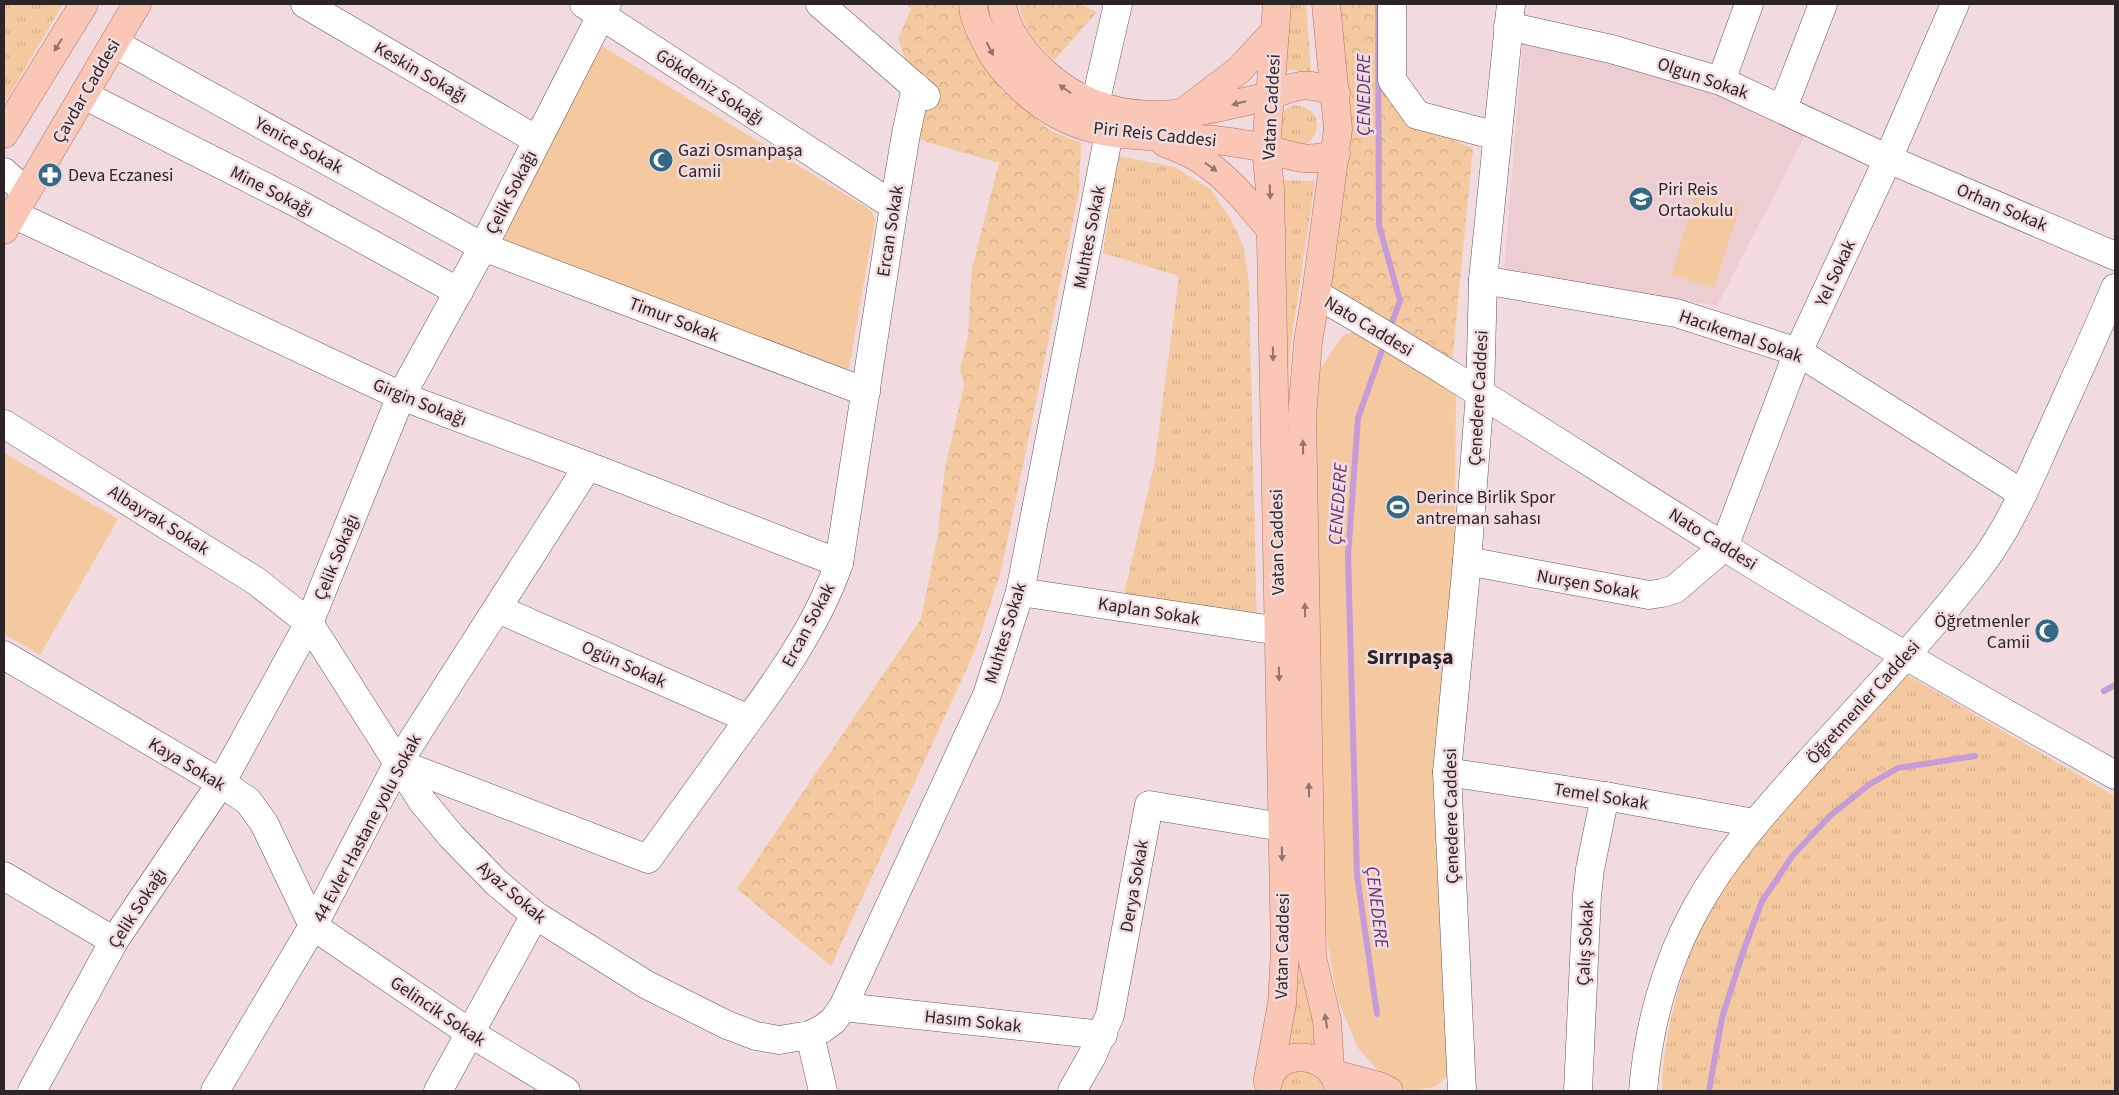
<svg xmlns="http://www.w3.org/2000/svg" width="2119" height="1095" viewBox="0 0 2119 1095" font-family="'Source Sans 3',sans-serif">
  <style>
    .built { fill: #ecced1 }
    .grass { fill: url(#grass-tufts) }
    .forest { fill: url(#forest-crowns) }
    .park { fill: #f5c99f }
    .lines { fill: none; stroke-linecap: round; stroke-linejoin: round }
    .stream { stroke: #c59cd8; stroke-width: 6 }
    .minor-casing { stroke: #665456; stroke-width: 29 }
    .major-casing { stroke: #af7564; stroke-width: 29 }
    .minor { stroke: #fff; stroke-width: 28 }
    .major { stroke: #fac6b6; stroke-width: 28 }
    .oneway { fill: #93756e }
    .labels { text-anchor: middle; stroke-width: 5; stroke-linejoin: round; paint-order: stroke }
    .street-label { font-size: 18px; fill: #2c2425; stroke: #f1dbde }
    .poi-label { font-size: 18px; fill: #2c2425; stroke: #f1dbde; text-anchor: start }
    .water-label { font-size: 19px; font-style: italic; fill: #65337a; stroke: #f1dbde }
    .district-label { font-size: 22px; font-weight: bold; fill: #2c2425; stroke: #f1dbde }
  </style>
  <defs>
    <pattern id="grass-tufts" width="24" height="20" patternUnits="userSpaceOnUse" patternTransform="scale(1.25)"><rect width="24" height="20" fill="#f5c99f"/><path d="M3 7l-1-3M5 7V3M7 7l1-3M15 17l-1-3M17 17v-4M19 17l1-3" fill="none" stroke="#d2ac89"/></pattern>
    <pattern id="forest-crowns" width="20" height="18" patternUnits="userSpaceOnUse" patternTransform="scale(1.25)"><rect width="20" height="18" fill="#f5c99f"/><path d="M2 6a3 3 0 1 1 6 0M12 15a3 3 0 1 1 6 0" fill="none" stroke="#d2ac89"/></pattern>
  </defs>
  <rect width="100%" height="100%" fill="#f1dbde"/>
  <!-- built -->
  <path class="built" d="M1523,42l189,45 96,42 -91,177 -213,-36z"/>
  <!-- grass -->
  <g class="grass">
    <path d="M4,4h59l-59,100z"/>
    <path d="M1283,4h23l5,69 -18,-3 -15,2z"/>
    <path d="M1294,105c28,2 31,30 7,42l-22,-9 1,-24 6,-5z"/>
    <path d="M1118,156l57,11 35,22 21,30 13,29 5,36 8,344 -136,-21 34,-146 24,-185 -76,-23z"/>
    <path d="M1278,180l37,1 -25,169 -3,71z"/>
    <path d="M1907,675l208,121v295h-453c0,-57 24,-138 49,-190 8,-15 22,-29 32,-42 49,-66 108,-124 164,-184z"/>
    <path d="M1300,933c3,40 6,78 24,114l-14,-4 -25,4z"/>
    <path d="M1300,1069c12,4 22,7 23,22h-46l8,-17z"/>
  </g>
  <!-- forest -->
  <g class="forest">
    <path d="M907,4h54l20,55 21,32 47,39 32,13 -2,49 -77,375 -26,81 -145,318 -94,-77 184,-270 17,-85 7,-66 19,-83 -4,-14 8,-36 4,-67 27,-105 -69,-20 -24,-9 10,-47 -18,-48 13,-30z"/>
    <path d="M1019,4h59l19,8 -43,48c-20,-17 -29,-30 -35,-56z"/>
    <path d="M1337,4h52l25,120 59,24 -21,215 -122,-72z"/>
  </g>
  <!-- park -->
  <g class="park">
    <path d="M602,46l269,164 4,9 -26,149 -7,3 -338,-127 -1,-9z"/>
    <path d="M1696,194l44,13 -26,81 -43,-13z"/>
    <path d="M1353,332l103,63 -6,679 -15,13 -26,4 -22,-11 -29,-32 -21,-50 -12,-69 -12,-531 8,-30 22,-33z"/>
    <path d="M4,453l114,66 -78,136 -36,-21z"/>
  </g>
  <g class="lines">
    <!-- stream -->
    <g class="stream">
      <path d="M1378,4l1,221 21,76 -11,29"/>
      <path d="M2104,691l11,-6"/>
      <path d="M1377,1014l-20,-139 -9,-319 10,-138 27,-76"/>
      <path d="M1709,1091l13,-73 21,-66 19,-51 31,-46 38,-40 39,-31 28,-16 77,-12"/>
    </g>
    <defs>
      <g id="minor">
        <path d="M305,4l232,136"/>
        <path d="M584,4l310,202"/>
        <path d="M820,4l106,92"/>
        <path d="M1392,4v76l25,35 80,21"/>
        <path d="M1508,26l103,23 110,32 167,78 227,97"/>
        <path d="M114,43l369,204 383,145"/>
        <path d="M1721,81l28,-77"/>
        <path d="M84,95l213,108 162,89"/>
        <path d="M1095,104l23,-100"/>
        <path d="M1783,108l40,-104"/>
        <path d="M4,172l22,20"/>
        <path d="M13,214l388,182 187,70 251,97"/>
        <path d="M1483,280l193,33 122,39 225,142"/>
        <path d="M1316,294c138,80 272,168 407,252 128,80 260,155 392,229"/>
        <path d="M4,424l252,157 53,42 113,178 30,36 45,46 38,32 112,70 80,40 29,11 23,4 31,-5 12,-6 11,-8 10,-14 144,-312 33,-103 89,-459"/>
        <path d="M1467,561l182,34 13,-2 13,-4 49,-42 74,-195 90,-193 67,-155"/>
        <path d="M1020,592l259,39"/>
        <path d="M498,609l251,110"/>
        <path d="M4,655l217,128 27,18 16,22 49,103"/>
        <path d="M398,763l250,96c30,-42 61,-84 91,-126 39,-53 78,-107 100,-170l55,-357 12,-72 10,-47"/>
        <path d="M1447,772l158,24 149,27"/>
        <path d="M4,876l110,65"/>
        <path d="M313,926l157,107 96,58"/>
        <path d="M843,1007l260,28"/>
        <path d="M810,1035l13,56"/>
        <path d="M32,1091l82,-150 107,-158 88,-160 92,-227 82,-149 124,-243"/>
        <path d="M215,1091l98,-165 85,-163 190,-297"/>
        <path d="M438,1091l97,-176"/>
        <path d="M1072,1091l20,-35 18,-41 39,-210 133,22"/>
        <path d="M1462,1091l-15,-319 20,-211 13,-168 3,-113 28,-276"/>
        <path d="M1578,1091l9,-196 3,-26 15,-73"/>
        <path d="M1643,1091c5,-62 22,-126 52,-181 30,-55 72,-101 113,-147 58,-64 119,-128 172,-197 30,-39 49,-86 69,-130 22,-49 45,-98 66,-148"/>
      </g>
      <g id="major">
        <path d="M973,4c0,15 10,32 17,46 9,17 22,30 37,43 57,51 117,40 187,47 17,2 36,4 53,9 31,8 36,14 69,5"/>
        <path d="M1002,4c4,27 23,52 43,69 65,59 138,44 215,25 35,-9 38,-20 76,-5"/>
        <path d="M1326,4l12,125 -22,165 -8,48 -6,74 10,541 15,63 3,49"/>
        <path d="M1185,111l54,-41 36,-39"/>
        <path d="M4,134l80,-130"/>
        <path d="M1165,143c9,4 19,7 28,12 32,18 55,48 78,75"/>
        <path d="M4,230l133,-226"/>
        <path d="M1334,1074l45,12 10,5"/>
        <path d="M1268,1079l14,-75 3,-54 -15,-761 -4,-40 11,-145"/>
        <path d="M1268,1082c9,-38 67,-30 71,9"/>
      </g>
    </defs>
    <!-- minor casing -->
    <use href="#minor" class="minor-casing"/>
    <!-- major casing -->
    <use href="#major" class="major-casing"/>
    <!-- minor -->
    <use href="#minor" class="minor"/>
    <!-- major -->
    <use href="#major" class="major"/>
  </g>
  <!-- one-way arrows -->
  <defs><path id="oneway-solid" d="M-6-.8H1V-3.2L6.5 0L1 3.2V.8H-6Z" transform="scale(1.25)"/></defs>
  <g class="oneway">
    <use href="#oneway-solid" transform="translate(58 45) rotate(122)"/>
    <use href="#oneway-solid" transform="translate(990 49) rotate(63)"/>
    <use href="#oneway-solid" transform="translate(1065 89) rotate(-145)"/>
    <use href="#oneway-solid" transform="translate(1239 103) rotate(166)"/>
    <use href="#oneway-solid" transform="translate(1211 167) rotate(35)"/>
    <use href="#oneway-solid" transform="translate(1270 192) rotate(88)"/>
    <use href="#oneway-solid" transform="translate(1273 354) rotate(89)"/>
    <use href="#oneway-solid" transform="translate(1303 447) rotate(-91)"/>
    <use href="#oneway-solid" transform="translate(1305 610) rotate(-91)"/>
    <use href="#oneway-solid" transform="translate(1279 674) rotate(89)"/>
    <use href="#oneway-solid" transform="translate(1309 790) rotate(-91)"/>
    <use href="#oneway-solid" transform="translate(1282 854) rotate(88)"/>
    <use href="#oneway-solid" transform="translate(1326 1021) rotate(-99)"/>
  </g>
  <!-- icons -->
  <defs>
    <symbol id="mosque-disc" viewBox="-11 -11 22 22"><circle r="9.5" fill="#336984" stroke="#f1dbde"/><path d="M3.5-4.9A6 6 0 1 0 3.5 4.9A5 5 0 1 1 3.5-4.9Z" fill="#fff"/></symbol>
    <symbol id="pharmacy-disc" viewBox="-11 -11 22 22"><circle r="9.5" fill="#336984" stroke="#f1dbde"/><path d="M-2-6h4v4h4v4h-4v4h-4v-4h-4v-4h4Z" fill="#fff"/></symbol>
    <symbol id="school-disc" viewBox="-11 -11 22 22"><circle r="9.5" fill="#336984" stroke="#f1dbde"/><path d="M0-5L7-2L0 1L-7-2ZM-4 1L0 2.5L4 1V4Q0 6-4 4Z" fill="#fff"/></symbol>
    <symbol id="stadium-disc" viewBox="-11 -11 22 22"><circle r="9.5" fill="#336984" stroke="#f1dbde"/><path d="M0-5a6.5 5 0 1 0 0 10a6.5 5 0 1 0 0-10ZM-3.5-1.8h7v3.6h-7Z" fill="#fff"/></symbol>
  </defs>
  <g fill-rule="evenodd">
    <use href="#mosque-disc" x="647" y="146" width="28" height="28"/>
    <use href="#pharmacy-disc" x="36" y="161" width="28" height="28"/>
    <use href="#school-disc" x="1627" y="185" width="28" height="28"/>
    <use href="#stadium-disc" x="1384" y="493" width="28" height="28"/>
    <use href="#mosque-disc" x="2033" y="617" width="28" height="28"/>
  </g>
  <g class="labels">
    <!-- street labels -->
    <g class="street-label">
      <text transform="translate(421 72) rotate(30)" y="6">Keskin Sokağı</text>
      <text transform="translate(1703 78) rotate(19)" y="6">Olgun Sokak</text>
      <text transform="translate(710 87) rotate(33)" y="6">Gökdeniz Sokağı</text>
      <text transform="translate(86 91) rotate(-60)" y="6">Çavdar Caddesi</text>
      <text transform="translate(1271 107) rotate(-87)" y="6">Vatan Caddesi</text>
      <text transform="translate(1155 134) rotate(6)" y="6">Piri Reis Caddesi</text>
      <text transform="translate(299 145) rotate(29)" y="6">Yenice Sokak</text>
      <text transform="translate(272 191) rotate(27)" y="6">Mine Sokağı</text>
      <text transform="translate(511 192) rotate(-63)" y="6">Çelik Sokağı</text>
      <text transform="translate(2002 207) rotate(23)" y="6">Orhan Sokak</text>
      <text transform="translate(890 231) rotate(-81)" y="6">Ercan Sokak</text>
      <text transform="translate(1089 237) rotate(-79)" y="6">Muhtes Sokak</text>
      <text transform="translate(1835 273) rotate(-65)" y="6">Yel Sokak</text>
      <text transform="translate(674 319) rotate(21)" y="6">Timur Sokak</text>
      <text transform="translate(1369 326) rotate(31)" y="6">Nato Caddesi</text>
      <text transform="translate(1741 336) rotate(19)" y="6">Hacıkemal Sokak</text>
      <text transform="translate(1478 398) rotate(-87)" y="6">Çenedere Caddesi</text>
      <text transform="translate(420 402) rotate(22)" y="6">Girgin Sokağı</text>
      <text transform="translate(159 520) rotate(32)" y="6">Albayrak Sokak</text>
      <text transform="translate(1713 539) rotate(32)" y="6">Nato Caddesi</text>
      <text transform="translate(1277 542) rotate(-91)" y="6">Vatan Caddesi</text>
      <text transform="translate(336 557) rotate(-68)" y="6">Çelik Sokağı</text>
      <text transform="translate(1588 584) rotate(10)" y="6">Nurşen Sokak</text>
      <text transform="translate(1149 611) rotate(9)" y="6">Kaplan Sokak</text>
      <text transform="translate(808 625) rotate(-62)" y="6">Ercan Sokak</text>
      <text transform="translate(1005 633) rotate(-73)" y="6">Muhtes Sokak</text>
      <text transform="translate(624 664) rotate(24)" y="6">Ogün Sokak</text>
      <text transform="translate(1863 702) rotate(-48)" y="6">Öğretmenler Caddesi</text>
      <text transform="translate(187 764) rotate(31)" y="6">Kaya Sokak</text>
      <text transform="translate(1601 796) rotate(9)" y="6">Temel Sokak</text>
      <text transform="translate(1451 816) rotate(-91)" y="6">Çenedere Caddesi</text>
      <text transform="translate(367 828) rotate(-62)" y="6">44 Evler Hastane yolu Sokak</text>
      <text transform="translate(1134 886) rotate(-80)" y="6">Derya Sokak</text>
      <text transform="translate(512 892) rotate(41)" y="6">Ayaz Sokak</text>
      <text transform="translate(137 908) rotate(-57)" y="6">Çelik Sokağı</text>
      <text transform="translate(1585 943) rotate(-87)" y="6">Çalış Sokak</text>
      <text transform="translate(1282 946) rotate(-89)" y="6">Vatan Caddesi</text>
      <text transform="translate(438 1011) rotate(34)" y="6">Gelincik Sokak</text>
      <text transform="translate(973 1021) rotate(6)" y="6">Hasım Sokak</text>
    </g>
    <!-- poi labels -->
    <g class="poi-label">
      <text x="678" y="156">Gazi Osmanpaşa<tspan x="678" dy="21">Camii</tspan></text>
      <text x="68" y="181">Deva Eczanesi</text>
      <text x="1658" y="195">Piri Reis<tspan x="1658" dy="21">Ortaokulu</tspan></text>
      <text x="1416" y="503">Derince Birlik Spor<tspan x="1416" dy="21">antreman sahası</tspan></text>
      <text x="2030" y="627" text-anchor="end">Öğretmenler<tspan x="2030" dy="21">Camii</tspan></text>
    </g>
    <!-- water labels -->
    <g class="water-label">
      <text transform="translate(1363 95) rotate(-90)" y="7">ÇENEDERE</text>
      <text transform="translate(1337 504) rotate(-86)" y="7">ÇENEDERE</text>
      <text transform="translate(1378 907) rotate(83)" y="7">ÇENEDERE</text>
    </g>
    <!-- district labels -->
    <g class="district-label">
      <text x="1410" y="664">Sırrıpaşa</text>
    </g>
  </g>
  <!-- border -->
  <rect width="2119" height="1095" fill="none" stroke="#2c2425" stroke-width="10"/>
</svg>
